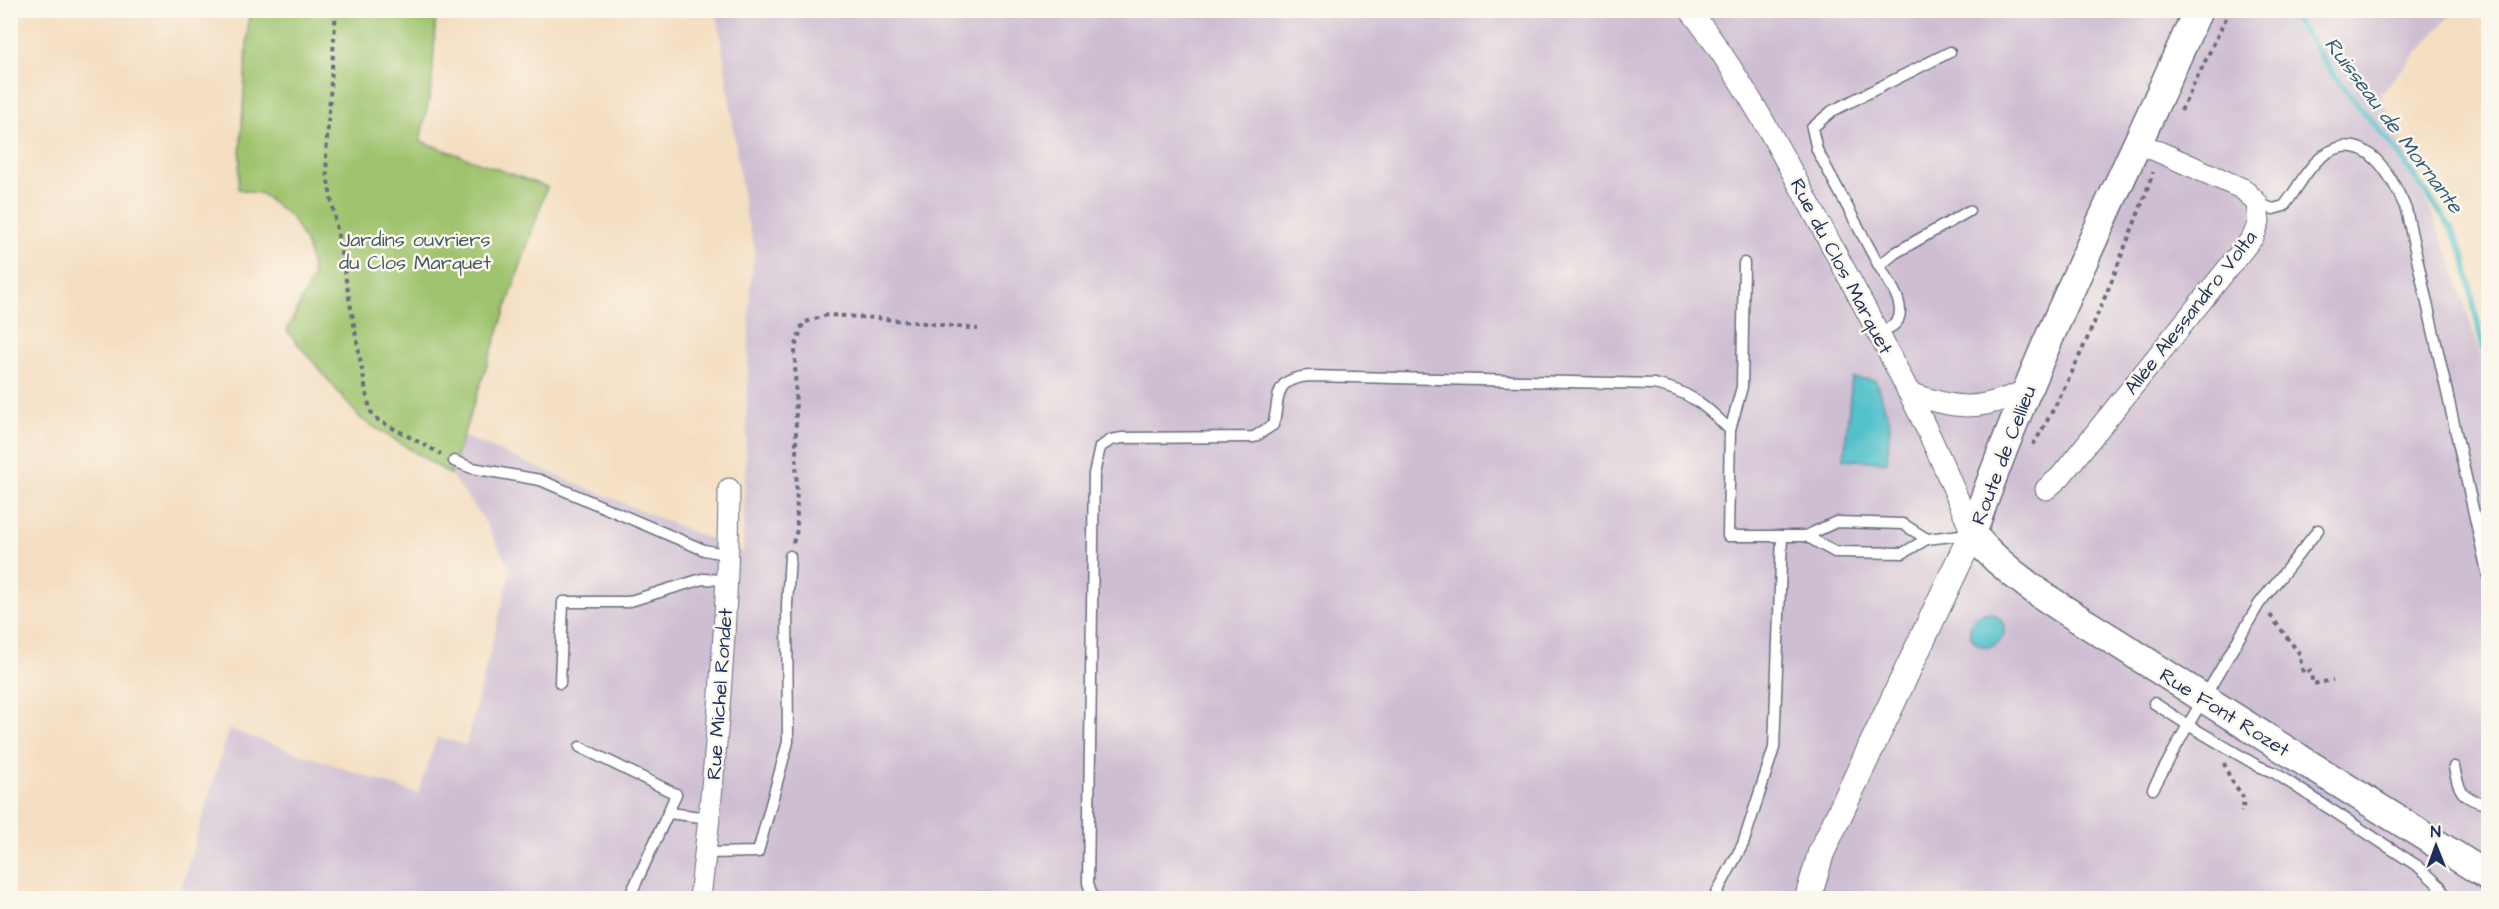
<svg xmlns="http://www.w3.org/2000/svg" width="2499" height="909" viewBox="0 0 2499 909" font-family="'Architects Daughter',sans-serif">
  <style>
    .industrial { fill: #cebed2 }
    .green { fill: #9ec36d; stroke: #5c7966; stroke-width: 1.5 }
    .water { fill: #53c1ca; stroke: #377894; stroke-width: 1.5 }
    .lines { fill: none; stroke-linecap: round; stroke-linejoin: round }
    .stream { stroke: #53c1ca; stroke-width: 6 }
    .service-casing { stroke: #676c81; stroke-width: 13 }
    .minor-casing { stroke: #676c81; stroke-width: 23 }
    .tertiary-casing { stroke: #676c81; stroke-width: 28 }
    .secondary-casing { stroke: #676c81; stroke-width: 31 }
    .path { stroke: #676c81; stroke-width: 4; stroke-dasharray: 4.5 4.5; stroke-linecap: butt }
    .service { stroke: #fff; stroke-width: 10 }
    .minor { stroke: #fff; stroke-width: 21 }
    .tertiary { stroke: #fff; stroke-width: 26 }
    .secondary { stroke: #fff; stroke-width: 28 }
    .labels { text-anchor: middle; stroke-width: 5; stroke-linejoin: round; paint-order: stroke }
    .park-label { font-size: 20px; fill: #425b62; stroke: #fbf7ec }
    .street-label { font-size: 20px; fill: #1b2f5e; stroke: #fbf7ec }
    .water-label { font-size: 21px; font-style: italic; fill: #2c5b7e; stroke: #fbf7ec }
  </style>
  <rect width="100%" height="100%" fill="#fbf7ec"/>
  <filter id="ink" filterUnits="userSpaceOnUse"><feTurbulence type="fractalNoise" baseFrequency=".0167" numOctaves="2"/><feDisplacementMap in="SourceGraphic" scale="12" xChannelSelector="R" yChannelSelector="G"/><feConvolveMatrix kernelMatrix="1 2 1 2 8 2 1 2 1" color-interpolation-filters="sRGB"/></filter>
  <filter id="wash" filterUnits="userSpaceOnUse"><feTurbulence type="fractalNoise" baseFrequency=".008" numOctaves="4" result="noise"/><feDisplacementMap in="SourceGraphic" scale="24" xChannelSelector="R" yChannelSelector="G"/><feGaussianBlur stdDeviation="1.35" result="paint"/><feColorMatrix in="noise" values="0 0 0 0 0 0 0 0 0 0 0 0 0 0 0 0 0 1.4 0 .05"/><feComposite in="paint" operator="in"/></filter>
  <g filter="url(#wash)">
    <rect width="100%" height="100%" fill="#f4dec1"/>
    <!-- industrial -->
    <path class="industrial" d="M717,11h1737l-74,83 70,164 38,122v518h-2310l51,-169 189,65 19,-57 29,8 45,-175 -30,-55 -31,-41 13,-38 280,117 7,-264 5,-40 -10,-37z"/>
    <!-- green -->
    <path class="green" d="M249,11h187l-4,74 -12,56 127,46 -97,287 -89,-55 -74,-88 26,-55 -5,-28 -16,-30 -30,-24 -24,-5z"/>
    <!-- water -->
    <g class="water">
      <path d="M1852,378l23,2 15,42 -3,40 -43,-3z"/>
      <circle cx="1987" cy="630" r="17"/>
    </g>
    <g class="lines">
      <!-- stream -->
      <path class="stream" d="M2289,10l50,72 56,67 56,79 14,30 9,49 14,61"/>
    </g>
  </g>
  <g filter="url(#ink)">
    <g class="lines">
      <defs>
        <g id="service">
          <path d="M2257,203l16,6 11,-3c13,-16 23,-39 40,-51 42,-29 68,22 82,54l82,367"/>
          <path d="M1744,263l-2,124 -12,43 -2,106h78l30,-14 67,2 24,15"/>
          <path d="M1879,266l-62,-116 -5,-22 20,-17 118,-59"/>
          <path d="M1878,333c7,-3 16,-6 20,-13 8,-17 -11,-41 -19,-54l16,-13 74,-42"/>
          <path d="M454,461l18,7 68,12 164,70 25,5"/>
          <path d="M2318,530l-59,74 -71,121 70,41 17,7 144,94 21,19 6,12"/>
          <path d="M1806,536l29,16 68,1 24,-14 42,-5"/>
          <path d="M560,683l3,-81h64l75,-23 25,1"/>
          <path d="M580,747l96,47 -8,19"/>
          <path d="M2454,767c5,26 8,31 34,38"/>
          <path d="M2153,789l35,-64 -34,-22"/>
          <path d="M706,853l52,-1 30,-110 -1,-137 3,-49"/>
          <path d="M629,898l39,-85 42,5"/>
          <path d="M1093,898l-5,-15 6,-409 6,-27 11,-7 11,-2 132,-1 19,-12c8,-28 -2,-46 37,-49l344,8c35,7 51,21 76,46"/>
          <path d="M1714,898l29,-54 31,-96 8,-212"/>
        </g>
        <g id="minor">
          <path d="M1690,10c57,73 99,157 143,238 50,93 101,187 139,286"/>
          <path d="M1908,392c51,19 71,19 121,-3"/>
          <path d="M2046,489l14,-12 193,-240 6,-15 -2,-19 -14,-14 -104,-46"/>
          <path d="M700,898c16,-135 28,-272 29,-409"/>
        </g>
        <path id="tertiary" d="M1808,898l13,-45 151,-319"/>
        <path id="secondary" d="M2198,10c-77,174 -164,344 -226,524 43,51 106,83 161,119 117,76 237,149 355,223"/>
      </defs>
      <!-- service casing -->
      <use href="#service" class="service-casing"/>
      <!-- minor casing -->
      <use href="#minor" class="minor-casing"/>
      <!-- tertiary casing -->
      <use href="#tertiary" class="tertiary-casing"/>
      <!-- secondary casing -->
      <use href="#secondary" class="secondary-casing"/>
      <!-- path -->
      <g class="path">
        <path d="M336,10l-10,144 1,21 40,222 4,15 7,8 63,34"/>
        <path d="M2181,111l49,-101"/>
        <path d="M2033,445c33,-54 57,-112 81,-170 13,-35 28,-68 39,-103"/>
        <path d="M793,543l4,-13 -2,-182 8,-25 24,-8 50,3 101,11"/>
        <path d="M2270,615l29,38 4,20 7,-2 3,13 20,-4"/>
        <path d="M2224,763c2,6 5,13 8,18 8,13 16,15 9,31"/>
      </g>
      <!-- service -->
      <use href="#service" class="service"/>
      <!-- minor -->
      <use href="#minor" class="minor"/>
      <!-- tertiary -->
      <use href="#tertiary" class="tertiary"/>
      <!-- secondary -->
      <use href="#secondary" class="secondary"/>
    </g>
  </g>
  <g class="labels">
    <!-- park labels -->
    <g class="park-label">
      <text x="415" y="246">Jardins ouvriers<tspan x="415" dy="23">du Clos Marquet</tspan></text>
    </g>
    <!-- street labels -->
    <g class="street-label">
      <text transform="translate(1842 266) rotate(62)" y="7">Rue du Clos Marquet</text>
      <text transform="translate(2190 312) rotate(-52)" y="7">Allée Alessandro Volta</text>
      <text transform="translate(2003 455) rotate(-69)" y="7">Route de Cellieu</text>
      <text transform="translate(719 694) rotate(-86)" y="7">Rue Michel Rondet</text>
      <text transform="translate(2225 712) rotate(32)" y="7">Rue Font Rozet</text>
    </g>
    <!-- water labels -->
    <g class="water-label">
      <text transform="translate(2394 125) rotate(53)" y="7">Ruisseau de Mornante</text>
    </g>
  </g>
  <!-- margin -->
  <rect width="2499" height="909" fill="none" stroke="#fbf7ec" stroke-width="36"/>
  <!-- north arrow -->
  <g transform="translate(2436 846) rotate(359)" stroke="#fbf7ec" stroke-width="4.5" paint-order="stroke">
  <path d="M0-4.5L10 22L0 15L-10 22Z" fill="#1b2f5e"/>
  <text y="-9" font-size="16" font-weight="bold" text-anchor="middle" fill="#1b2f5e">N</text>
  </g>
</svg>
